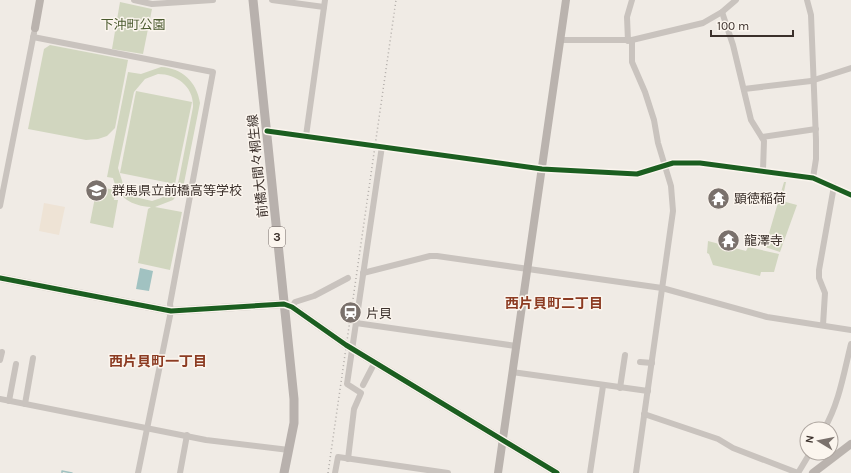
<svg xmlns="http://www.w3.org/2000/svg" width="851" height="473" viewBox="0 0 851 473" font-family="Karla,'Noto Sans JP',sans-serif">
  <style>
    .green { fill: #d1d6bf; fill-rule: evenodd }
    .plaza { fill: #eee3d5 }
    .water { fill: #a1c2c1 }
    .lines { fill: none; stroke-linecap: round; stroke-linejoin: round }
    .stream { stroke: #a1c2c1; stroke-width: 1.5 }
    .street { stroke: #c9c3be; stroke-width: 6 }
    .secondary { stroke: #bab3ae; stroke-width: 8 }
    .primary { stroke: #b8b1ad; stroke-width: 9 }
    .rail { stroke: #b1aca8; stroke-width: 1.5; stroke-dasharray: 1 3; stroke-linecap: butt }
    .cycleway-casing { stroke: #fbf5ee; stroke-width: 8 }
    .cycleway { stroke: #1b5e20; stroke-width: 5 }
    .labels { text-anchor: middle; stroke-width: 3; stroke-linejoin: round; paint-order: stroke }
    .shield { fill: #fbf5ee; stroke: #756b66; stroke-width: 1 }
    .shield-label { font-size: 12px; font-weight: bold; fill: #3b302b }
    .park-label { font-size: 13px; fill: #4a5a2e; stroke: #fbf5ee }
    .street-label { font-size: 13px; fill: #3b302b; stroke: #fbf5ee }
    .poi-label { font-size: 13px; fill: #3b302b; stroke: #fbf5ee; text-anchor: start }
    .neighbourhood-label { font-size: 14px; font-weight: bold; fill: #8c3b22; stroke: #fbf5ee }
  </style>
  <rect width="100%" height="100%" fill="#f0ebe5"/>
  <!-- green -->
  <g class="green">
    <path d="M120,2l32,7 -9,45 -31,-5z"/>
    <path d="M50,45l78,15 -13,68 -8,8 -9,3 -12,1 -58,-11 16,-80z"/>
    <path d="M161,67c21,1 36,15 39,36l-17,85 -10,12 -18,7 27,5 -12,58 -32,-7 10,-54 3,-2c-19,-1 -33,-9 -38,-29l-6,-1 21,-105 13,2zM158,74c19,0 36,13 35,33l-14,72 -2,7 -6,7 -10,5 -9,3 -17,-4 -11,-10 -6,-19 16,-76 11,-13z"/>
    <path d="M136,91l56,11 -17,82 -55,-11z"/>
    <path d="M784,182h2l-4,19 15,4 -17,47 -15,-5z"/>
    <path d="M97,187l19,3 -2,10h4l-5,28 -23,-5z"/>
    <path d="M708,241l38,10 2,-4 31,7 -5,18h-13l-1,4 -47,-11 -4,-11 -2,-1z"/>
  </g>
  <!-- plaza -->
  <path class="plaza" d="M44,203l21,4 -6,28 -20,-4z"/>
  <!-- water -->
  <path class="water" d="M140,268l13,3 -4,20 -13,-2z"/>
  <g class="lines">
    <!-- stream -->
    <path class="stream" d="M62,473v-2l10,2"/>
    <!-- street -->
    <g class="street">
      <path d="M134,0l18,4 61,-4"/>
      <path d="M272,0l52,7"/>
      <path d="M807,0l4,15 5,125v19l-3,19"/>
      <path d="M722,12l11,33 18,75 13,21 -1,29"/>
      <path d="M33,37l180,35 -43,232 1,7 -33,162"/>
      <path d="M561,40h71l71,-17 19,-11 14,-12"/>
      <path d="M632,40v22l13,30 9,28 4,23 13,43 2,25 -37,262"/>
      <path d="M628,41l-1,-24 5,-17"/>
      <path d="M744,89l67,-8 40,-13"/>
      <path d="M267,131l275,38 95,5 36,-11h27l113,15 38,17"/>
      <path d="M306,136l19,-136"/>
      <path d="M762,137l54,-8"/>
      <path d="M0,206l34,-173"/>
      <path d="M363,273l67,-17h7l225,32 105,29 84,13"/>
      <path d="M292,307l3,-5 19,-6 34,-18"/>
      <path d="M356,323l160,23"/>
      <path d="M823,325l2,-32 -6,-15v-8l15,-84"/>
      <path d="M0,360l2,-8"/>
      <path d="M640,362l12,1"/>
      <path d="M512,372l136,19"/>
      <path d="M363,385l12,-23"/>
      <path d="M620,388l5,-33"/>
      <path d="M0,399l206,41 83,10"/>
      <path d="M9,401l7,-37"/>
      <path d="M25,404l8,-46"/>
      <path d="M644,414l74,25 15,9 65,25"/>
      <path d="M824,429c15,-25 20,-57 27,-85"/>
      <path d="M348,459l6,-50 7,-16 -14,-9 35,-238"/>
      <path d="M180,473l7,-38"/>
      <path d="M335,473l3,-16 110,16"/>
      <path d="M590,473l13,-87"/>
      <path d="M798,473l12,-20"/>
    </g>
    <!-- secondary -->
    <g class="secondary">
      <path d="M35,28l5,-28"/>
      <path d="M0,278l171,33 113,-7 8,3 54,38 211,128"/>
      <path d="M498,473l68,-473"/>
      <path d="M813,473l38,-29"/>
    </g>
    <!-- primary -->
    <path class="primary" d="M253,0l41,399v24l-10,50"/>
    <!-- rail -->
    <path class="rail" d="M328,473l68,-473"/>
    <defs>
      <g id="cycleway">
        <path d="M267,131l275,38 95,5 36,-11h27l113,15 38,17"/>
        <path d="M0,278l171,33 113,-7 8,3 54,38 211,128"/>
      </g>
    </defs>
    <!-- cycleway casing -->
    <use href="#cycleway" class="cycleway-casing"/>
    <!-- cycleway -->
    <use href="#cycleway" class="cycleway"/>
  </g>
  <!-- icons -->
  <defs>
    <symbol id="school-disc" viewBox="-11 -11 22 22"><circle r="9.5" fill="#7a716c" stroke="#fbf5ee"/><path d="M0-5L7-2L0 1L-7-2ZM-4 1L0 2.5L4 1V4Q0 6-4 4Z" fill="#fff"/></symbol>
    <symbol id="temple-disc" viewBox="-11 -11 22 22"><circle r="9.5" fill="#7a716c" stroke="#fbf5ee"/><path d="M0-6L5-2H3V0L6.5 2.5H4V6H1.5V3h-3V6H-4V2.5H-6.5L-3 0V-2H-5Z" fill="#fff"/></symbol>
    <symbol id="station-disc" viewBox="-11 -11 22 22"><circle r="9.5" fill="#7a716c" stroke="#fbf5ee"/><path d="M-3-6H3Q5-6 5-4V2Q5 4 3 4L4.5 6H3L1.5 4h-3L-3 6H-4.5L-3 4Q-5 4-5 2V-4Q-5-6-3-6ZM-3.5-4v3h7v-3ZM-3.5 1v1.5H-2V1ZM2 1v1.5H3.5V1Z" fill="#fff"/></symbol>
  </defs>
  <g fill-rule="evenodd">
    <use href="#school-disc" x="84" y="178" width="25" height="25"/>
    <use href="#temple-disc" x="706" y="186" width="25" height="25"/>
    <use href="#temple-disc" x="716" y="228" width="25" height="25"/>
    <use href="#station-disc" x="338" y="300" width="25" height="25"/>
  </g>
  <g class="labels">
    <!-- shield labels -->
    <rect class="shield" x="269" y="227" width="16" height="20" rx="3"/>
    <g class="shield-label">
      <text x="277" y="241">3</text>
    </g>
    <!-- park labels -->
    <g class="park-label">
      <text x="133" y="29">下沖町公園</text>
    </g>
    <!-- street labels -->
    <g class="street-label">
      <text transform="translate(257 166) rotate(-96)" y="5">前橋大間々桐生線</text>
    </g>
    <!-- poi labels -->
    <g class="poi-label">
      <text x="112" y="195">群馬県立前橋高等学校</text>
      <text x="734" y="203">顕徳稲荷</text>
      <text x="744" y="245">龍澤寺</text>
      <text x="366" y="318">片貝</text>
    </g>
    <!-- neighbourhood labels -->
    <g class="neighbourhood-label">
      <text x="554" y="308">西片貝町二丁目</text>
      <text x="158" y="366">西片貝町一丁目</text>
    </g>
  </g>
  <!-- north arrow -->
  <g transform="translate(819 441) rotate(280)"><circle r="19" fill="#fbf5ee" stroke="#aea6a0"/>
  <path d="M0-3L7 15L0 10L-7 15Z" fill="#7a716c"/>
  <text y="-6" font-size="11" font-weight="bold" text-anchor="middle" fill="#3b302b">N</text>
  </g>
  <!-- scale -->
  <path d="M711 30v6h82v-6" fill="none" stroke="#3b302b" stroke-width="2"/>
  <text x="717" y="30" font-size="12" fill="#3b302b" stroke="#fbf5ee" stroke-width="3" paint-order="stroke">100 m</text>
</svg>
